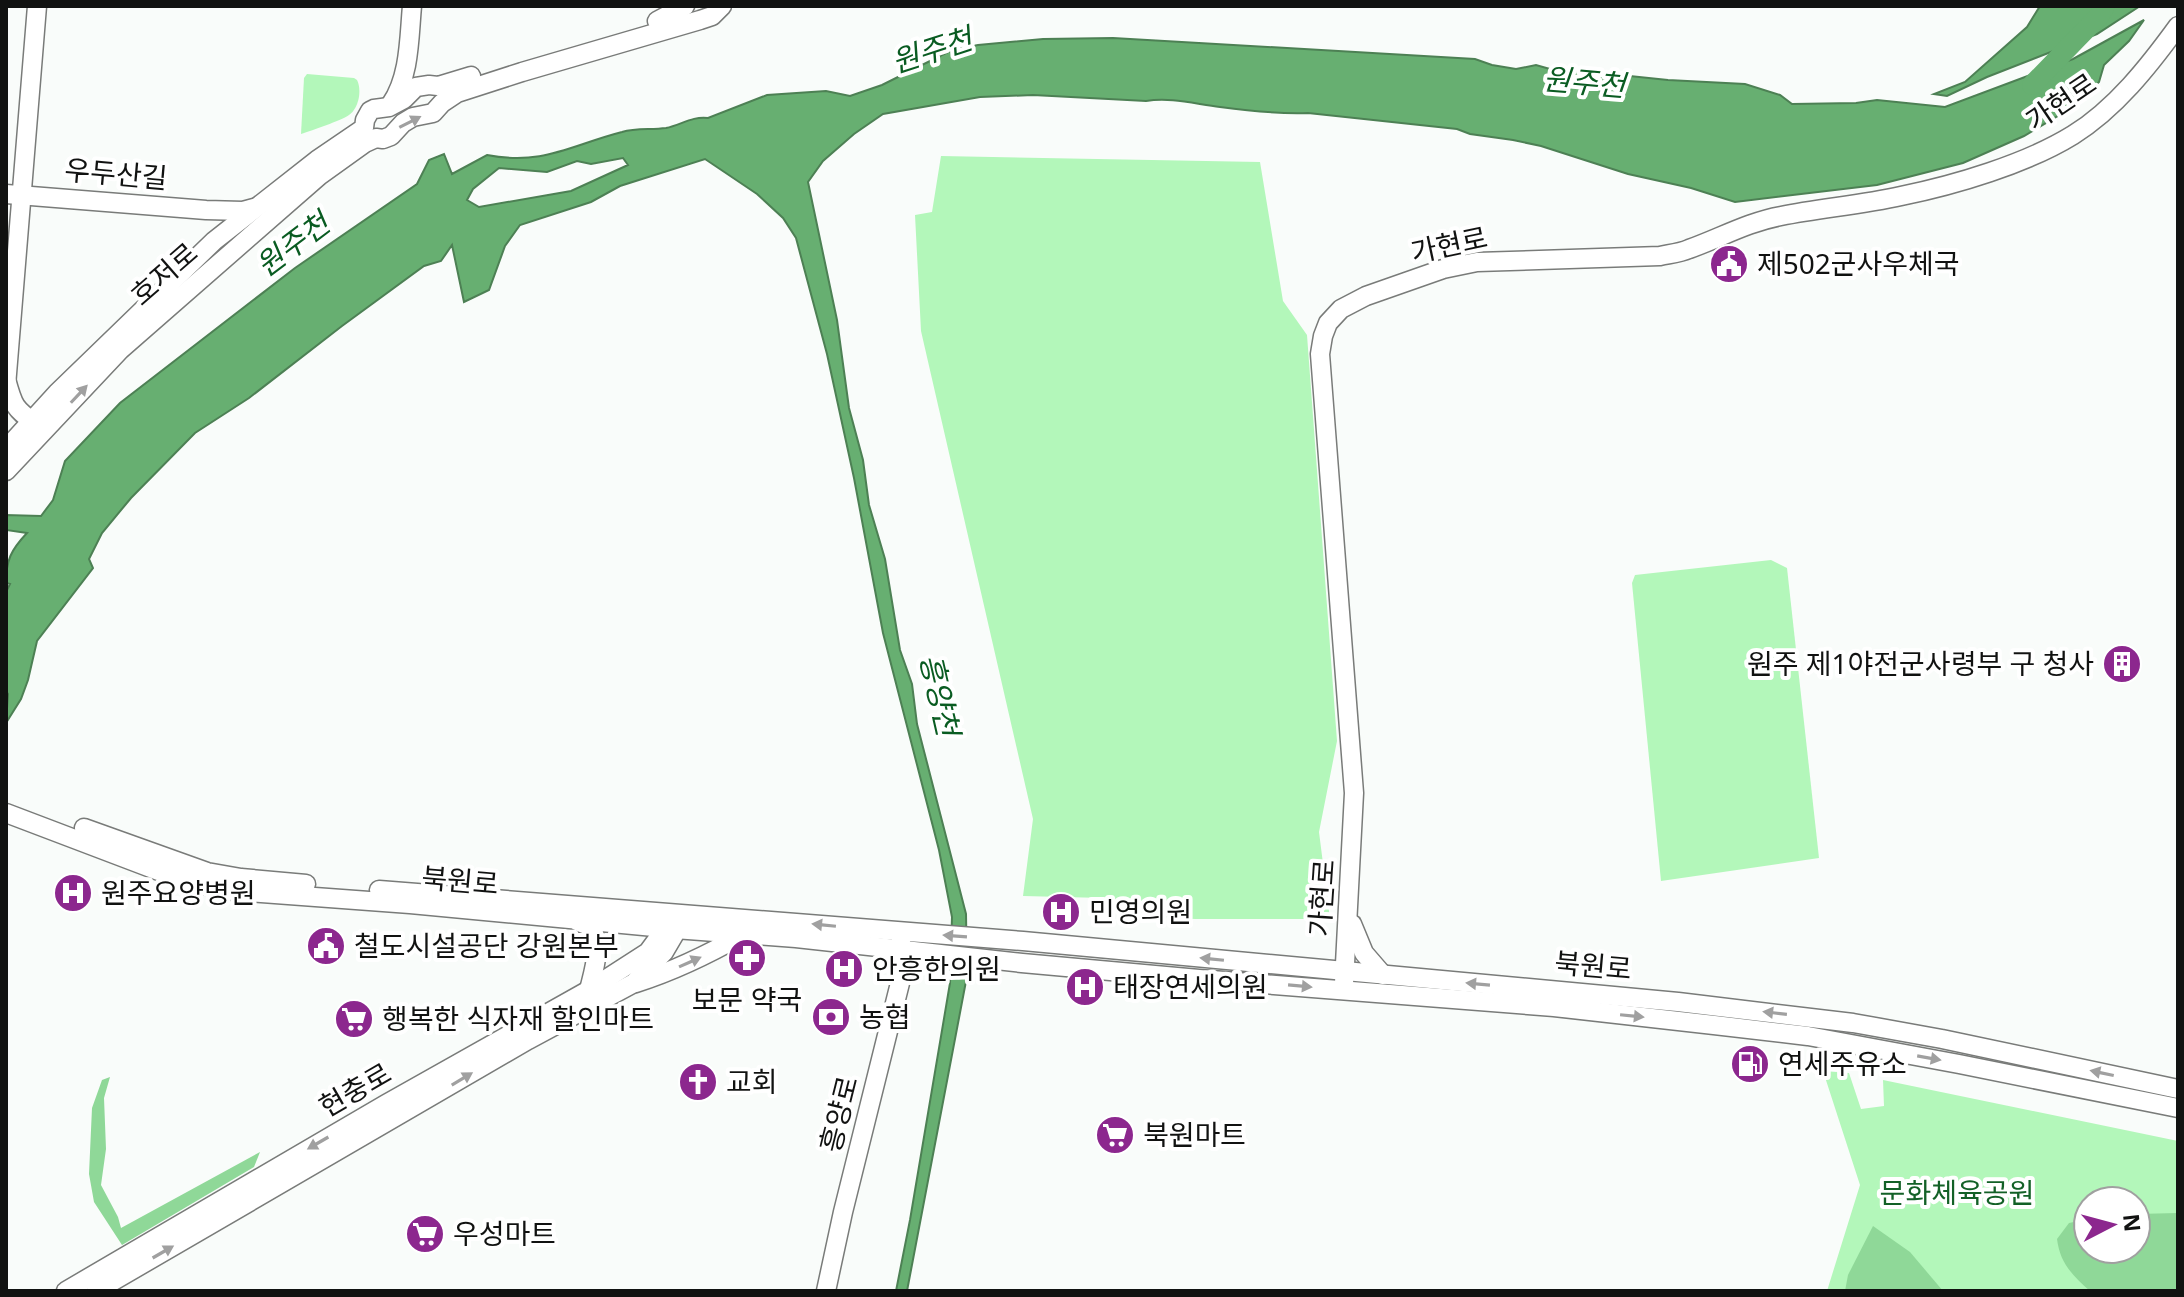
<svg xmlns="http://www.w3.org/2000/svg" width="2184" height="1297" viewBox="0 0 2184 1297" font-family="'Noto Sans','Noto Sans KR',sans-serif">
  <style>
    .green { fill: #b3f7ba; fill-rule: evenodd }
    .forest { fill: #8fd898 }
    .water { fill: #67af71; stroke: #4d8054; stroke-width: 2; fill-rule: evenodd }
    .lines { fill: none; stroke-linecap: round; stroke-linejoin: round }
    .river { stroke: #67af71; stroke-width: 20 }
    .secondary-casing { stroke: #797b79; stroke-width: 21 }
    .secondary { stroke: #fff; stroke-width: 18 }
    .oneway { fill: #a0a0a0 }
    .labels { text-anchor: middle; stroke-width: 8; stroke-linejoin: round; paint-order: stroke }
    .street-label { font-size: 28px; fill: #111211; stroke: #fff }
    .poi-label { font-size: 28px; fill: #111211; stroke: #fff; text-anchor: start }
    .park-label { font-size: 28px; fill: #136127; stroke: #fff }
    .water-label { font-size: 30px; font-style: italic; fill: #0a5c22; stroke: #fff }
  </style>
  <rect width="100%" height="100%" fill="#f9fcfa"/>
  <!-- green -->
  <g class="green">
    <path d="M307,74l47,4 3,2c5,10 2,28 -8,35 -9,6 -36,15 -48,19l3,-56z"/>
    <path d="M941,156l319,6 23,139 24,34 30,406 -18,91 11,87h-135l-62,-4 -29,-17 -81,-2 10,-77 -112,-488 -6,-116 17,-3z"/>
    <path d="M1771,560l16,8 32,290 -158,23 -29,-298 3,-8z"/>
    <path d="M1823,1071l26,2 12,36 23,-3 -1,-26 295,61v150h-351l33,-106zM2088,1201h48v48h-48z"/>
  </g>
  <!-- forest -->
  <g class="forest">
    <path d="M110,1077l-6,21 2,51 -5,36 17,32 3,11 139,-76 -6,15 -132,78 -28,-43 -5,-28 3,-66 10,-28z"/>
    <path d="M2178,1213v78h-88c-18,-16 -30,-28 -33,-52l12,-16 19,-4v30h48v-35z"/>
    <path d="M1873,1226l37,26 33,39h-98l3,-16z"/>
  </g>
  <!-- water -->
  <g class="water">
    <path d="M2040,6h100l-43,28 -110,43 -40,19 -13,-2 31,-12 62,-55z"/>
    <path d="M2144,20l-15,21 -25,24 -5,17 -26,25 -49,29 -61,27 -86,22 -142,17 -44,-14 -63,-14 -87,-28 -28,-6 -43,-6 -13,-5 -149,-16c-29,1 -59,-2 -88,-6 -25,-3 -49,-10 -74,-6l-113,-6 -53,2 -97,17 -29,20 -31,27 -15,21 29,138 12,88 14,52 6,45 16,54 15,91 12,34 5,40 49,190 1,62 -60,315h-11l14,-71 40,-237 2,-66 -13,-67 -56,-217 -29,-155 -27,-124 -31,-116 -13,-20 -26,-24 -52,-35 -85,27 -29,16 -71,23 -15,21 -16,44 -25,12 -12,-57 -11,16 -17,5 -82,60 -93,72 -54,35 -64,65 -29,35 -13,26 4,9 -56,73 -9,39 -7,19 -15,24 2,-29 -2,-3v-99l4,-8 -4,-1c0,-23 5,-33 21,-50l-21,-3v-15l35,1 12,-16 12,-39 55,-58 175,-135 122,-84 12,-24 15,-6 8,20 35,-19c56,11 84,-10 135,-23 14,-4 29,-2 44,-4 15,-3 26,-12 42,-10l59,-23 59,-4 24,5 32,-11 70,-35 26,-5 65,-6 70,-1 362,21 17,6 24,4 20,-4 21,6 15,-1 96,10 77,4 35,11 12,9 64,-1 21,-3 68,7 128,-48zM623,158l5,7 -57,26 -92,16 -12,-7 6,-11 26,-21 48,4 30,-11 14,3z"/>
  </g>
  <g class="lines">
    <!-- river -->
    <path class="river" d="M2032,85l67,-69 6,-10"/>
    <defs>
      <g id="secondary">
        <path d="M657,21l28,-15"/>
        <path d="M391,104c19,-28 18,-66 21,-98"/>
        <path d="M6,194l200,16 37,1 11,-3"/>
        <path d="M6,379c8,30 9,29 33,48"/>
        <path d="M6,386l31,-380"/>
        <path d="M6,449l51,-56 157,-152 103,-81 47,-32 1,-8 5,-9 4,-2 15,-2 15,-8 12,-12 13,-2 9,1 33,-10"/>
        <path d="M6,471l114,-121 199,-174 46,-33 11,-5 7,1 8,-3 12,-13 10,-6 20,-4 9,-10 15,-10 65,-21 178,-52 12,-4 10,-10"/>
        <path d="M6,813l166,63 49,14 189,14 265,25 121,9 226,25 177,16 355,28 160,18 94,11 151,28 219,44"/>
        <path d="M84,828l123,44 34,6 65,6"/>
        <path d="M379,890l644,51 655,61 175,21 89,16 236,50"/>
        <path d="M577,921c4,2 9,3 12,6 15,14 4,46 0,63"/>
        <path d="M1352,924l12,29 19,22"/>
        <path d="M636,983c38,-12 73,-29 108,-49"/>
        <path d="M1344,983l10,-190 -34,-439 3,-18 5,-13 13,-14 25,-13 77,-27 34,-7 183,-6c9,-2 20,-3 29,-7 31,-11 59,-27 92,-33 40,-8 80,-11 120,-20 54,-11 125,-32 172,-61 42,-26 76,-69 105,-109"/>
        <path d="M66,1291l320,-187 203,-114 59,-38 11,-15 4,-9 1,-9"/>
        <path d="M96,1291l432,-251 106,-57 30,-31 10,-17 1,-7"/>
        <path d="M826,1291l17,-79 57,-229 1,-44"/>
      </g>
    </defs>
    <!-- secondary casing -->
    <use href="#secondary" class="secondary-casing"/>
    <!-- secondary -->
    <use href="#secondary" class="secondary"/>
  </g>
  <!-- one-way arrows -->
  <defs><path id="oneway-solid" d="M-6-.8H1V-3.2L6.5 0L1 3.2V.8H-6Z" transform="scale(2)"/></defs>
  <g class="oneway">
    <use href="#oneway-solid" transform="translate(410 122) rotate(-27)"/>
    <use href="#oneway-solid" transform="translate(79 394) rotate(-47)"/>
    <use href="#oneway-solid" transform="translate(824 925) rotate(-174)"/>
    <use href="#oneway-solid" transform="translate(955 936) rotate(-176)"/>
    <use href="#oneway-solid" transform="translate(1212 959) rotate(-174)"/>
    <use href="#oneway-solid" transform="translate(690 962) rotate(-24)"/>
    <use href="#oneway-solid" transform="translate(1478 984) rotate(-175)"/>
    <use href="#oneway-solid" transform="translate(1300 986) rotate(5)"/>
    <use href="#oneway-solid" transform="translate(1775 1013) rotate(-173)"/>
    <use href="#oneway-solid" transform="translate(1632 1016) rotate(6)"/>
    <use href="#oneway-solid" transform="translate(1929 1058) rotate(10)"/>
    <use href="#oneway-solid" transform="translate(2102 1073) rotate(-168)"/>
    <use href="#oneway-solid" transform="translate(462 1079) rotate(-31)"/>
    <use href="#oneway-solid" transform="translate(318 1143) rotate(150)"/>
    <use href="#oneway-solid" transform="translate(163 1252) rotate(-30)"/>
  </g>
  <!-- icons -->
  <defs>
    <symbol id="civic-disc" viewBox="-11 -11 22 22"><circle r="9.5" fill="#8c278e" stroke="#fff"/><path d="M-.6-6.5H3V-4.5H.6V-3L4-1V1h2V6H-6V1h2V-1L-.6-3ZM-1.2 2.5V6h2.4V2.5Z" fill="#fff"/></symbol>
    <symbol id="building-disc" viewBox="-11 -11 22 22"><circle r="9.5" fill="#8c278e" stroke="#fff"/><path d="M-4-6H4V6H1V3H-1V6H-4ZM-2.5-4.3h1.7v1.8h-1.7ZM.8-4.3h1.7v1.8H.8ZM-2.5-1h1.7V.8h-1.7ZM.8-1h1.7V.8H.8Z" fill="#fff"/></symbol>
    <symbol id="hospital-disc" viewBox="-11 -11 22 22"><circle r="9.5" fill="#8c278e" stroke="#fff"/><path d="M-5-5h3v3.5h4V-5h3V5h-3V1.5h-4V5h-3Z" fill="#fff"/></symbol>
    <symbol id="pharmacy-disc" viewBox="-11 -11 22 22"><circle r="9.5" fill="#8c278e" stroke="#fff"/><path d="M-2-6h4v4h4v4h-4v4h-4v-4h-4v-4h4Z" fill="#fff"/></symbol>
    <symbol id="bank-disc" viewBox="-11 -11 22 22"><circle r="9.5" fill="#8c278e" stroke="#fff"/><path d="M-6-4H6V4H-6ZM0-2.3a2.3 2.3 0 1 0 0 4.6a2.3 2.3 0 1 0 0-4.6Z" fill="#fff"/></symbol>
    <symbol id="supermarket-disc" viewBox="-11 -11 22 22"><circle r="9.5" fill="#8c278e" stroke="#fff"/><path d="M-6-5.5h2.5l.6 2H6L4.5 2H-2.5L-4.4-4H-6ZM-1.5 3.2a1.3 1.3 0 1 0 .1 0ZM3 3.2a1.3 1.3 0 1 0 .1 0Z" fill="#fff"/></symbol>
    <symbol id="fuel-disc" viewBox="-11 -11 22 22"><circle r="9.5" fill="#8c278e" stroke="#fff"/><path d="M-5.5-6h7V0h2V4h1.3V-2.5L3-4.5l.8-.8L6-3V5H2.5V1h-1V6h-7ZM-4.2-4.7v3.2H.2V-4.7Z" fill="#fff"/></symbol>
    <symbol id="church-disc" viewBox="-11 -11 22 22"><circle r="9.5" fill="#8c278e" stroke="#fff"/><path d="M-1.2-6h2.4v3.5h3.3v2.4h-3.3V6h-2.4V-.1h-3.3v-2.4h3.3Z" fill="#fff"/></symbol>
  </defs>
  <g fill-rule="evenodd">
    <use href="#civic-disc" x="1707" y="242" width="44" height="44"/>
    <use href="#building-disc" x="2100" y="642" width="44" height="44"/>
    <use href="#hospital-disc" x="51" y="871" width="44" height="44"/>
    <use href="#hospital-disc" x="1039" y="890" width="44" height="44"/>
    <use href="#civic-disc" x="304" y="924" width="44" height="44"/>
    <use href="#pharmacy-disc" x="725" y="936" width="44" height="44"/>
    <use href="#hospital-disc" x="822" y="947" width="44" height="44"/>
    <use href="#hospital-disc" x="1063" y="965" width="44" height="44"/>
    <use href="#bank-disc" x="809" y="995" width="44" height="44"/>
    <use href="#supermarket-disc" x="332" y="997" width="44" height="44"/>
    <use href="#fuel-disc" x="1728" y="1042" width="44" height="44"/>
    <use href="#church-disc" x="676" y="1060" width="44" height="44"/>
    <use href="#supermarket-disc" x="1093" y="1113" width="44" height="44"/>
    <use href="#supermarket-disc" x="403" y="1212" width="44" height="44"/>
  </g>
  <g class="labels">
    <!-- street labels -->
    <g class="street-label">
      <text transform="translate(2061 102) rotate(-34)" y="10">가현로</text>
      <text transform="translate(116 174) rotate(5)" y="10">우두산길</text>
      <text transform="translate(1449 245) rotate(-12)" y="10">가현로</text>
      <text transform="translate(164 274) rotate(-41)" y="10">호저로</text>
      <text transform="translate(460 881) rotate(5)" y="10">북원로</text>
      <text transform="translate(1322 898) rotate(-86)" y="10">가현로</text>
      <text transform="translate(1593 966) rotate(5)" y="10">북원로</text>
      <text transform="translate(355 1090) rotate(-30)" y="10">현충로</text>
      <text transform="translate(839 1114) rotate(-76)" y="10">흥양로</text>
    </g>
    <!-- poi labels -->
    <g class="poi-label">
      <text x="1757" y="274">제502군사우체국</text>
      <text x="2094" y="674" text-anchor="end">원주 제1야전군사령부 구 청사</text>
      <text x="101" y="903">원주요양병원</text>
      <text x="1089" y="922">민영의원</text>
      <text x="354" y="956">철도시설공단 강원본부</text>
      <text x="872" y="979">안흥한의원</text>
      <text x="1113" y="997">태장연세의원</text>
      <text x="747" y="1010" text-anchor="middle">보문 약국</text>
      <text x="859" y="1027">농협</text>
      <text x="382" y="1029">행복한 식자재 할인마트</text>
      <text x="1778" y="1074">연세주유소</text>
      <text x="726" y="1092">교회</text>
      <text x="1143" y="1145">북원마트</text>
      <text x="453" y="1244">우성마트</text>
    </g>
    <!-- park labels -->
    <g class="park-label">
      <text x="1957" y="1203">문화체육공원</text>
    </g>
    <!-- water labels -->
    <g class="water-label">
      <text transform="translate(932 51) rotate(-18)" y="10">원주천</text>
      <text transform="translate(1584 83) rotate(5)" y="10">원주천</text>
      <text transform="translate(293 245) rotate(-37)" y="10">원주천</text>
      <text transform="translate(939 695) rotate(77)" y="10">흥양천</text>
    </g>
  </g>
  <!-- border -->
  <rect width="2184" height="1297" fill="none" stroke="#111211" stroke-width="16"/>
  <!-- north arrow -->
  <g transform="translate(2112 1225) rotate(84)"><circle r="38" fill="#ffffff" stroke="#a0a0a0" stroke-width="2"/>
  <path d="M0-6L14 30L0 20L-14 30Z" fill="#8c278e"/>
  <text y="-12" font-size="22" font-weight="bold" text-anchor="middle" fill="#111211">N</text>
  </g>
</svg>
